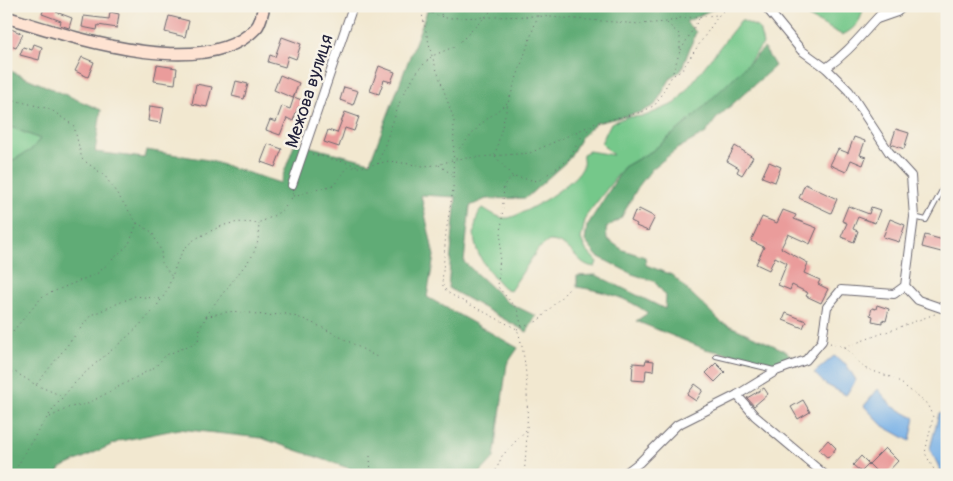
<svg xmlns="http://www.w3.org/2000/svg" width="953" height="481" viewBox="0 0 953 481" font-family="Pangolin,sans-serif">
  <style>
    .green { fill: #75c88a; stroke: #4c7562 }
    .forest { fill: #60ac76; stroke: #416758 }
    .water { fill: #77b0e7; stroke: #4c6991 }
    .building { fill: #ea9c9b }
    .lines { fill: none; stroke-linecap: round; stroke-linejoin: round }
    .lane-casing { stroke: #6b676f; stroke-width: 6 }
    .street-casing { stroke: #6b676f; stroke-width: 10 }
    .secondary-casing { stroke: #6b676f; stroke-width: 14 }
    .path { stroke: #6b676f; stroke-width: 1; stroke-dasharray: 1 4; stroke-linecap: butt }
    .lane { stroke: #fff; stroke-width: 4 }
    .street { stroke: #fff; stroke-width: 8 }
    .secondary { stroke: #fee3d2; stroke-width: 11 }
    .labels { text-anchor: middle; stroke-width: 5; stroke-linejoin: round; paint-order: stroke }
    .street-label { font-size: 18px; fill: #22223b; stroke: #f7f3e8 }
  </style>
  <rect width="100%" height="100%" fill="#f7f3e8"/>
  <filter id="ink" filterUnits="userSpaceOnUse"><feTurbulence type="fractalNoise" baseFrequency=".02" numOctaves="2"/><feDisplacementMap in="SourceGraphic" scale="10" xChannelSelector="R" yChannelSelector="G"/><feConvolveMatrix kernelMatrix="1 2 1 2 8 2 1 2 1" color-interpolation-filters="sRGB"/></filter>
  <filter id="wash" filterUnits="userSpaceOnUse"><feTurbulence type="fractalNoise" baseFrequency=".0096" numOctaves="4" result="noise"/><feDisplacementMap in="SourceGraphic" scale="20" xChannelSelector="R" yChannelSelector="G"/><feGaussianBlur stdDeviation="1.12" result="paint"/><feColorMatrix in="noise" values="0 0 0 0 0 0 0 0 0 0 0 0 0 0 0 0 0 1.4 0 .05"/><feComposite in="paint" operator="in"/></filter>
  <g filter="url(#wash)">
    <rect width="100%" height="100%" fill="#f2e8d0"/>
    <!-- green -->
    <g class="green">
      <path d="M803,6h60c0,14 -9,24 -21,29l-35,-19 -4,-5z"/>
      <path d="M741,20l18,8 4,16 -22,28 -52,49 -37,30 -28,16 -38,49 -5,23 5,11 11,12 -2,5c-16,-1 -20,-17 -34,-23 -3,-2 -8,-3 -12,-3l-11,8 -28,42 -5,-2c-17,-18 -35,-38 -30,-63 2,-8 2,-13 8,-18 7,4 16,11 25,10 16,-3 72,-37 75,-53 1,-4 -1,-7 0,-11l6,-3 24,4 -12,-12 10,-20 16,-6 18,-1 31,-13z"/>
      <path d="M6,125l34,14 -9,11 -24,14z"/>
    </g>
    <!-- forest -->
    <g class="forest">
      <path d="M429,6h290l-33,16 10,10 -15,39 -9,5 -17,29 -13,7 -46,11 -14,13 -14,24 -42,38 -40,1 -16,7 -6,56 43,40 29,14 -9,16 -79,-44 8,-91 -35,-2 13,61 -7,41 91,51 -11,16 -13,94 -16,17h-121v-4l-96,-33 -82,-9 -59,12 -59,27 -4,7h-51v-311l25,-14 9,-11 -34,-14v-56l95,41 -6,42 49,6 2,-8 62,10 72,23 15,-40 75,19z"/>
      <path d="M764,48l11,18 -59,53 -10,14 -29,16 -25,20 -14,18 -17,31 -15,10 1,11 16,11 22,7 1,8 26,10 49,47 63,28 11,9 -5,4 -12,1 -73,-15 -69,-28 12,-8c-22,-16 -45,-22 -71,-26v-11l19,-1 69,34 1,-13 -12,-15 -22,-7 -35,-18 -12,-15 2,-15 37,-59 28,-16 37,-30z"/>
    </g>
    <!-- water -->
    <g class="water">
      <path d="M834,356l12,8 10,16 -10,15 -21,-11 -11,-11z"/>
      <path d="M878,389l14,17 23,12 -5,23 -27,-15 -19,-20z"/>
      <path d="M939,413l8,1v61h-4l-13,-26z"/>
    </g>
    <g id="blocks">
      <!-- building -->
      <g class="building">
        <path d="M45,6h13l-2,6 16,6 -3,10 -9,-3 1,-4 -19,-7z"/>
        <path d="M110,12l9,2 -2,14 -19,-3 -1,5 -15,-3 2,-11 25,3z"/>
        <path d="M169,16l20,5 -4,16 -20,-5z"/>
        <path d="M11,29l12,5 -7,14 -10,-4z"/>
        <path d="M282,37l19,7 -5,15 -8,-3 -3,11 -17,-5 2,-7 5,2z"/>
        <path d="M34,44l8,3 -3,13 -19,-5 3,-8 9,3z"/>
        <path d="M82,57l12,5 -6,15 -13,-6z"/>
        <path d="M157,65l20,3 -2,16 -21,-3z"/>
        <path d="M379,66l16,6 -4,10 -7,-2 -5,14 -9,-3z"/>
        <path d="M280,75l19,8 -6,15 -19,-8z"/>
        <path d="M236,81l12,3 -4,15 -12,-3z"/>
        <path d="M196,84l16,3 -5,20 -15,-3z"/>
        <path d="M344,87l14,4 -5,14 -13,-5z"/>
        <path d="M294,97l15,6 -3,7 -8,-3 -5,14 -6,-3 -7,17 -14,-5 4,-10 6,2 6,-16 8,3z"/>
        <path d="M150,106l14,2 -3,15 -13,-2z"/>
        <path d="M345,112l14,5 -5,14 -9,-3 -6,19 -15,-5 4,-12 9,3z"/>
        <path d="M896,129l13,4 -5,16 -13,-5z"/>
        <path d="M854,137l11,4 -5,14 6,2 -3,8 -12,-5 -5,12 -16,-7 8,-16 10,4z"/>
        <path d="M268,144l14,5 -7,18 -14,-5z"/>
        <path d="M735,146l18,11 -11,18 -5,-3 2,-4 -12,-7z"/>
        <path d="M769,162l12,5 -6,15 -13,-5z"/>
        <path d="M805,184l32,15 -6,14 -32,-15z"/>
        <path d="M848,206l21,8 2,-7 9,3 -5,13 -17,-6 -5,12 5,2 -4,11 -13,-5 6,-14 -5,-2z"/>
        <path d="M639,209l16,8 -7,14 -12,-5 1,-2 -6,-3 4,-10 3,1z"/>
        <path d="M783,210l13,5 -2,4 23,9 -7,16 -22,-10 -7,14 27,15 -4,10 16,7 -2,4 10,5 -7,14 -15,-7 2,-3 -16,-8 -2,5 -12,-5 9,-22 -12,-6 -6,13 -13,-6 8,-17 -13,-6 11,-24 15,6z"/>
        <path d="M890,219l15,6 -6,17 -16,-5z"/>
        <path d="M925,235l22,6 -2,12 -23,-6z"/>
        <path d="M877,305l12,4 -3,12 -4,-1v3l-10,-2 1,-5 -3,-1 2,-7 4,1z"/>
        <path d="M786,313l20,8 -3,7 -20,-8z"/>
        <path d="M646,360l8,1 -1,10 -7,-1 -1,11 -13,-1 1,-17 12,1z"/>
        <path d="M716,363l9,9 -10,10 -9,-9z"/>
        <path d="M695,384l8,6 -7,11 -9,-6z"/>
        <path d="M764,388l4,6 -14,12 -7,-8z"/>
        <path d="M803,400l7,12 -12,7 -7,-12z"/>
        <path d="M828,440l8,8 -8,10 -9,-8z"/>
        <path d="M885,448l13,13 -13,14h-5l-11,-11z"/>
        <path d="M861,456l8,8 -8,8 -8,-7z"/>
      </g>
    </g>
  </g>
  <g filter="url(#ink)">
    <use href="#blocks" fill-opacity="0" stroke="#6b676f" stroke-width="1"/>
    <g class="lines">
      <defs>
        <g id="lane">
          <path d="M914,217l12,3 21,-39"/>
          <path d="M716,356l58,14"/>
        </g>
        <g id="street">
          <path d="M877,19l20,-7 7,-6"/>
          <path d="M826,68c26,-18 40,-40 63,-62"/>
          <path d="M292,185l61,-179"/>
          <path d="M905,286l13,14 29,10"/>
          <path d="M737,395l18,21 70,59"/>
          <path d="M623,475l17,-13 37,-37 60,-30 39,-24 30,-11 16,-19 5,-34 14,-17 53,4 11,-8 9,-69 -3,-41 -22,-24 -40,-61 -23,-23 -25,-18 -36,-44"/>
        </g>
        <path id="secondary" d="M6,17c62,19 199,66 250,11 5,-5 6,-15 8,-22"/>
      </defs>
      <!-- lane casing -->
      <use href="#lane" class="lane-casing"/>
      <!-- street casing -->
      <use href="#street" class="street-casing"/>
      <!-- secondary casing -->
      <use href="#secondary" class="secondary-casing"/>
      <!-- path -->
      <g class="path">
        <path d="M413,6l8,4 11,46 22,64 -1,70 -7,42 -4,52 5,8 10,6 60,31c14,37 11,105 7,146"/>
        <path d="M422,10l24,8 92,-2 102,8 27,-2 13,-4 38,-3"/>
        <path d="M441,15l3,-9"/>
        <path d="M667,23l13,12v16l-8,24"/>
        <path d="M681,50l19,-33"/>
        <path d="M6,95l11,6 33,8 24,17 8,33 23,17 32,47 -8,21 -31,29 -55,23 -37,43"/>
        <path d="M456,152l25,-28 26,-21"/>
        <path d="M312,154l47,12"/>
        <path d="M495,155l13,-52 33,-97"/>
        <path d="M495,156l18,21 25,4 30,-21 14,-24 11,-11"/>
        <path d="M378,164l24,-68 17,-27 13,-13 24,-10 40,-40"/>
        <path d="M439,165l15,11"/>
        <path d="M513,177l-9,8 -6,102 19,22 5,18"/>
        <path d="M293,196l41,-11 14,-18h14l27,-6 34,5 15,-1 17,-6 75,-6 66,-30 46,-11 13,-7 17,-29 9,-5 38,-56 9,-9"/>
        <path d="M137,223l15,9 9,19 1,12 10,14"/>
        <path d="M206,317c27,-8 31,-6 57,-2 7,2 15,-2 23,-1 26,5 66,30 91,43"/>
        <path d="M517,329l21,-8 31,-32"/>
        <path d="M830,343l15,4 90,-33"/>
        <path d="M845,347l19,21 32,11 31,25 6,13 -8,36 12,22"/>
        <path d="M6,374l9,-2 21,13 55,-70 44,-19 26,3"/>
        <path d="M36,385l26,11"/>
        <path d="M50,417l20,-10 17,-3 68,-37 11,-12 32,-13 2,-14 9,-17 44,-56 5,-14 1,-18"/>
        <path d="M370,456l1,19"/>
        <path d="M13,475c17,-34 44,-76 72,-102 26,-24 55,-43 76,-73 15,-21 12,-50 38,-63 10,-5 24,-13 35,-14 8,-2 18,1 26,-1 12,-4 31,-15 33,-29"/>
        <path d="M494,475l8,-19 25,-27"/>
      </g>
      <!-- lane -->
      <use href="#lane" class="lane"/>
      <!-- street -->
      <use href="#street" class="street"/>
      <!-- secondary -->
      <use href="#secondary" class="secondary"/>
    </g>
  </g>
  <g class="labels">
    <!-- street labels -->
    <g class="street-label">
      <text transform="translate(309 91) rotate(-72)" y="6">Межова вулиця</text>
    </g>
  </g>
  <!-- margin -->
  <rect width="953" height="481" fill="none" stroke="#f7f3e8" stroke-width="25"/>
</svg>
